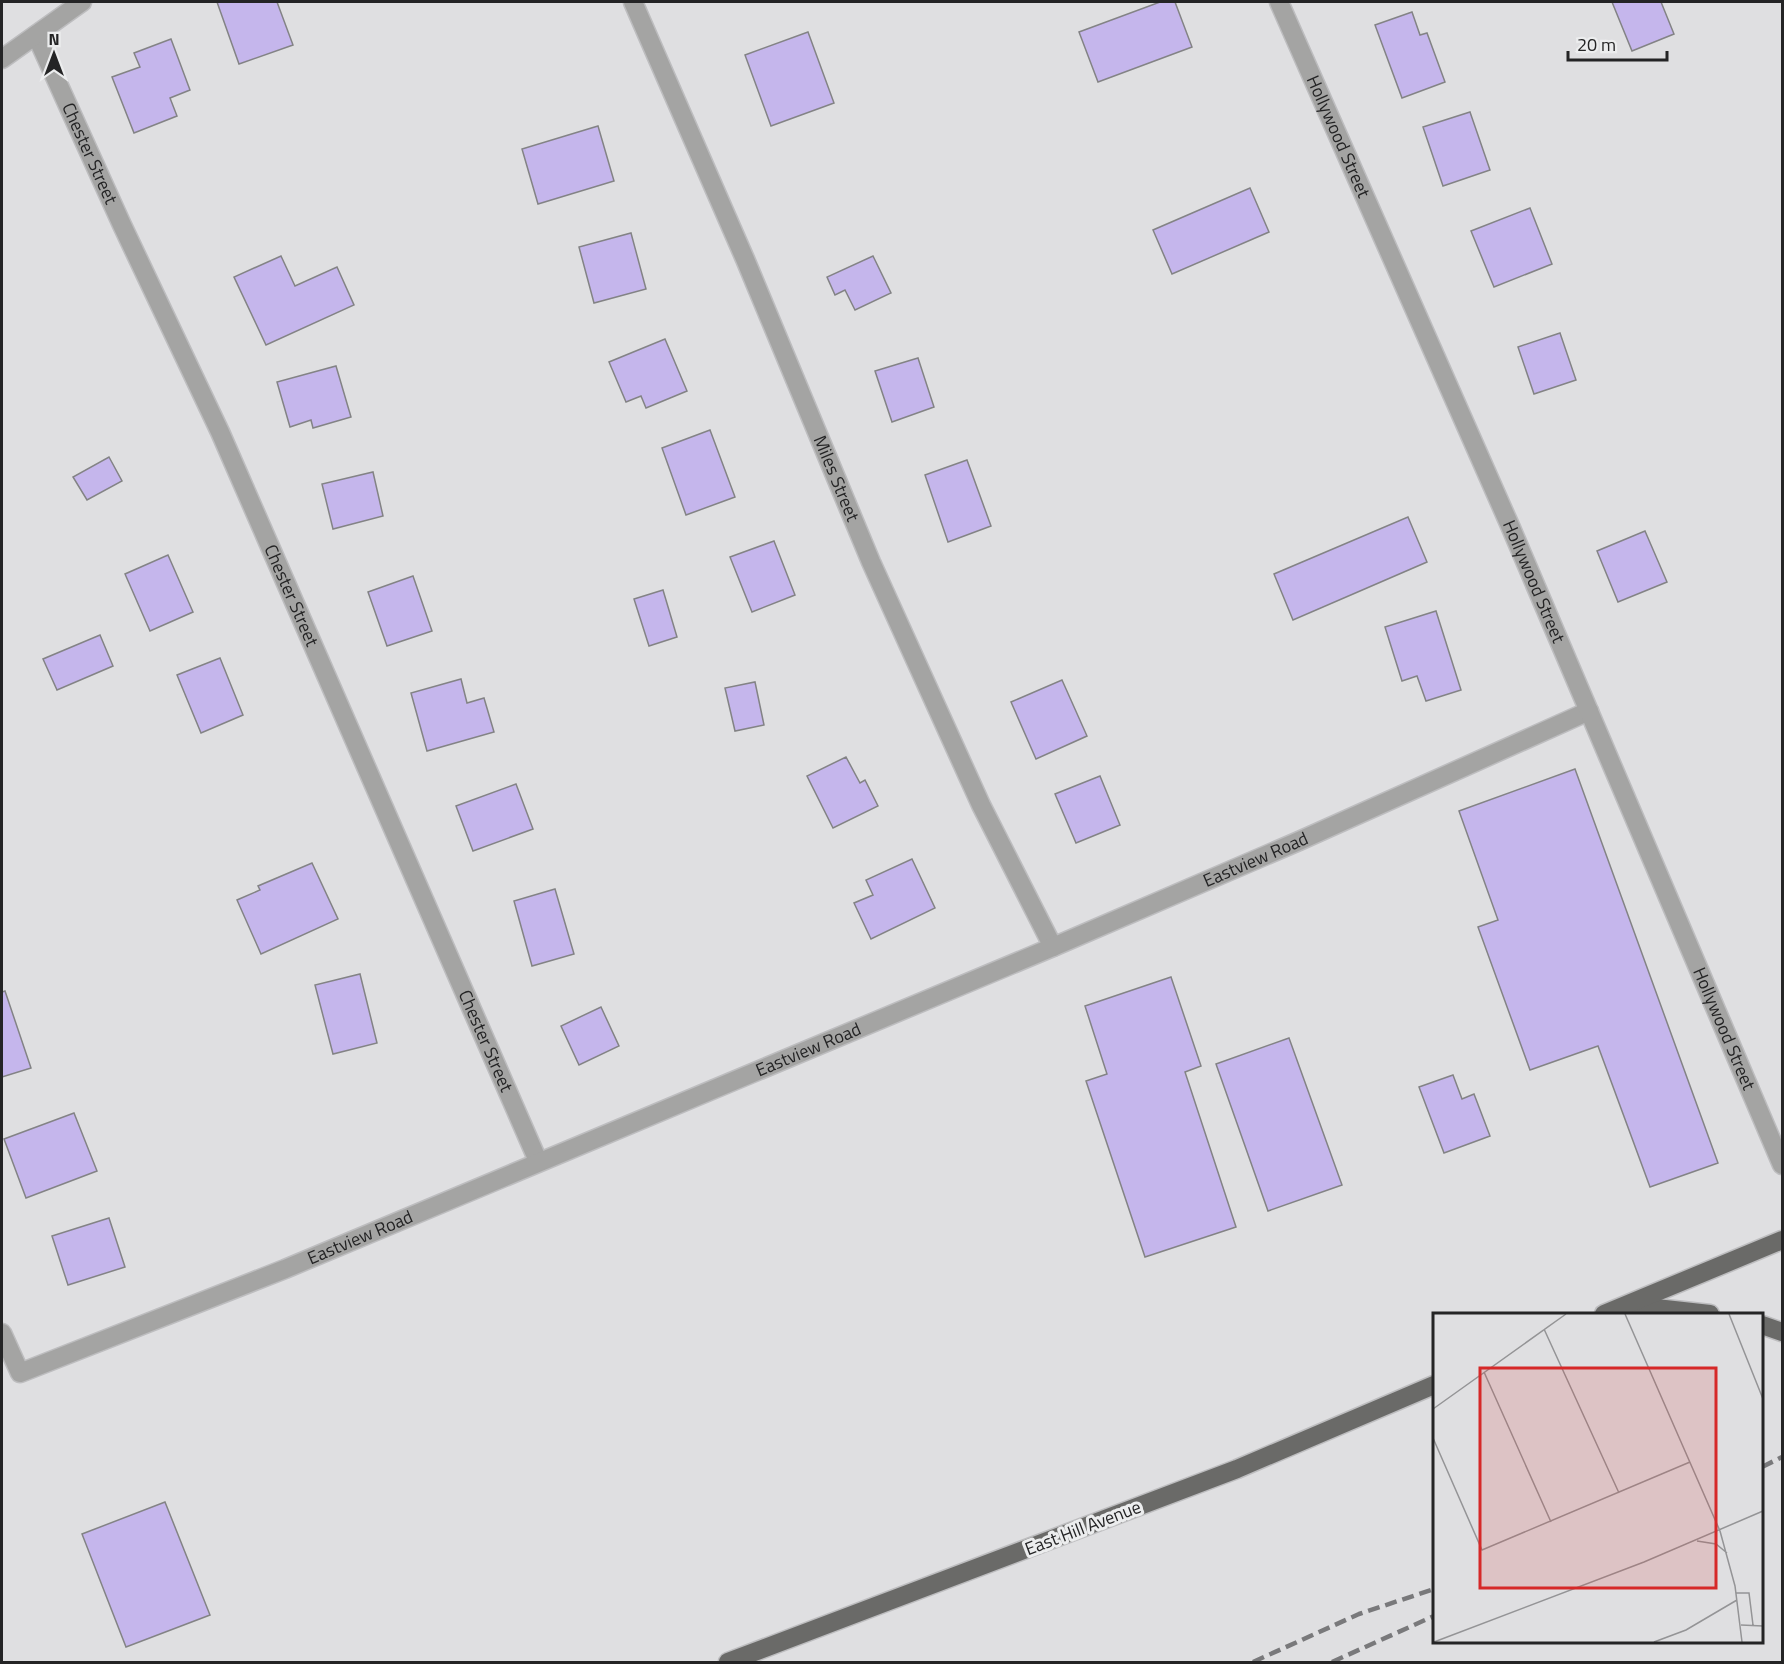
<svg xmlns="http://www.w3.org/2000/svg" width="1784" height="1664" viewBox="0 0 1784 1664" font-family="'Titillium Web',sans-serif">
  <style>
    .building { fill: #c5b6ec; stroke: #838385; stroke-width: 1.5 }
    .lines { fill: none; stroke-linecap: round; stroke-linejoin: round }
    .minor-casing { stroke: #bdbdbf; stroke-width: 21 }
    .tertiary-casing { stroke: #bdbdbf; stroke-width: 21 }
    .trunk-casing { stroke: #bdbdbf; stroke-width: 21 }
    .minor { stroke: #a4a4a3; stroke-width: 18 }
    .tertiary { stroke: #a4a4a3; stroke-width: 18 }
    .trunk { stroke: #6a6a68; stroke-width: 18 }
    .rail { stroke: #79797b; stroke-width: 4.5; stroke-dasharray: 12 6; stroke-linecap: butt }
    .labels { text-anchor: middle; stroke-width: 6; stroke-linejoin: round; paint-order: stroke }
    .street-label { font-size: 18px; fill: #242425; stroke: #ecedee }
    .inset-road { fill: none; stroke: #949496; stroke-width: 1.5 }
    .view { fill: #d62828; fill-opacity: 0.15; stroke: #d62828; stroke-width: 3 }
    .inset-edge { fill: none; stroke: #242425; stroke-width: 3 }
  </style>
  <rect width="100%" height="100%" fill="#dfdfe1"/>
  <!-- building -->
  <g class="building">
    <path d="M217,2h60l16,43 -54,19z"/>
    <path d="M1160,2h15l17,45 -94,35 -19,-50z"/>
    <path d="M1612,2h49l13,32 -42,17z"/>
    <path d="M1412,12l8,23 7,-2 18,49 -43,16 -27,-73z"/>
    <path d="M808,32l26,71 -63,23 -26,-71z"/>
    <path d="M171,39l19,51 -20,8 7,18 -43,17 -22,-56 28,-10 -6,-14z"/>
    <path d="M1470,112l20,58 -47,16 -20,-59z"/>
    <path d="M598,126l16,55 -76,23 -16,-55z"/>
    <path d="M1250,188l19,44 -97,42 -19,-44z"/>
    <path d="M1530,208l22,56 -58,23 -23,-56z"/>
    <path d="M631,233l15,56 -52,14 -15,-56z"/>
    <path d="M281,256l14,30 42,-19 17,38 -88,40 -32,-68z"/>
    <path d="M873,256l18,37 -36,17 -10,-20 -10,5 -8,-18z"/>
    <path d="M1560,333l16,47 -42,14 -16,-47z"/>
    <path d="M665,339l22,52 -41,17 -5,-12 -15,6 -17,-40z"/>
    <path d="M918,358l16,49 -42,15 -17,-51z"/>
    <path d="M336,366l15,51 -38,11 -2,-8 -21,7 -13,-45z"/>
    <path d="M710,430l25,67 -49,18 -24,-67z"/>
    <path d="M109,457l13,24 -35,19 -14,-23z"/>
    <path d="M967,460l24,66 -43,16 -23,-67z"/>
    <path d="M373,472l10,44 -50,13 -11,-45z"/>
    <path d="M1408,517l19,45 -134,58 -19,-46z"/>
    <path d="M1645,531l22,51 -49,20 -21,-51z"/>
    <path d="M774,541l21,54 -43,17 -22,-55z"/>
    <path d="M168,555l25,57 -43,19 -25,-57z"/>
    <path d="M413,576l19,55 -45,15 -19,-54z"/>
    <path d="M663,590l14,47 -28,9 -15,-47z"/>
    <path d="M1436,611l25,79 -35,11 -9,-25 -15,5 -17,-54z"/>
    <path d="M100,635l13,31 -56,24 -14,-31z"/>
    <path d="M220,658l23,57 -42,18 -24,-58z"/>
    <path d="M461,679l6,24 17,-5 10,34 -67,19 -16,-58z"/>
    <path d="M1062,680l25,56 -51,23 -25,-57z"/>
    <path d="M755,682l9,43 -29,6 -10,-43z"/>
    <path d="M846,757l14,26 5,-3 13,26 -45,22 -26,-52z"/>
    <path d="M1575,769l143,394 -68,24 -52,-141 -68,24 -52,-143 20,-7 -39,-109z"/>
    <path d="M1100,776l20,49 -44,18 -21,-49z"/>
    <path d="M516,784l17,45 -60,22 -17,-45z"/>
    <path d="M912,859l23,49 -64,31 -17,-36 19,-8 -7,-15z"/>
    <path d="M312,863l26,56 -77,35 -24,-54 23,-10 -2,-4z"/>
    <path d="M555,889l19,65 -42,12 -18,-65z"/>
    <path d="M360,974l17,69 -44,11 -18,-69z"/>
    <path d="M1171,977l30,89 -16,6 51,155 -91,30 -59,-176 21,-7 -22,-68z"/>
    <path d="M5,991l26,77 -29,9v-85z"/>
    <path d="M601,1007l18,39 -40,19 -18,-39z"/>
    <path d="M1289,1038l53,147 -74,26 -52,-147z"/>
    <path d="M1453,1075l9,24 12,-5 16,42 -46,17 -25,-66z"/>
    <path d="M74,1113l23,58 -71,27 -22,-59z"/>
    <path d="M109,1218l16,49 -57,18 -16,-49z"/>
    <path d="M165,1502l45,113 -84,32 -44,-113z"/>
  </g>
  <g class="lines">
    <defs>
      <g id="minor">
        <path id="s1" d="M633,2l112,257 126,303 110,243 72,142"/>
        <path id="s2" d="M36,35l86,190 98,207 318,729"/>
        <path id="s3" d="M2,1333l18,40 265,-104 768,-322 246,-106 290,-130"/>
      </g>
      <g id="tertiary">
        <path id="s4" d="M1279,2l232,526 271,637"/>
        <path d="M2,59l80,-57"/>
      </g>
      <g id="trunk">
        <path d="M1629,1305l81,9"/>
        <path d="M1604,1314l178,-74"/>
        <path d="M1762,1325l20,7"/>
        <path d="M728,1662l509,-193 197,-84"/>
      </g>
    </defs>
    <!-- minor casing -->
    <use href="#minor" class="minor-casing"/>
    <!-- tertiary casing -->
    <use href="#tertiary" class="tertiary-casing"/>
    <!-- trunk casing -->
    <use href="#trunk" class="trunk-casing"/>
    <!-- minor -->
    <use href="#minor" class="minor"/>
    <!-- tertiary -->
    <use href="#tertiary" class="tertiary"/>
    <!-- trunk -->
    <use href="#trunk" class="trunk"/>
    <!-- rail -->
    <g class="rail">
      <path d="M1762,1467l20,-10"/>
      <path d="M1253,1662l106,-48 75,-25"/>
      <path d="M1332,1662l102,-46"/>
    </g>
  </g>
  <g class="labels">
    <!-- street labels -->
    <g class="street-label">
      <text dy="6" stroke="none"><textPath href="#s4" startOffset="147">Hollywood Street</textPath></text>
      <text dy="6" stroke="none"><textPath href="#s2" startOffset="130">Chester Street</textPath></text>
      <text dy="6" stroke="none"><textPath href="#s1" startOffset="518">Miles Street</textPath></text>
      <text dy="6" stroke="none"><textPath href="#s4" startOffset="633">Hollywood Street</textPath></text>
      <text dy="6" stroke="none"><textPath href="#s2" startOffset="616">Chester Street</textPath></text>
      <text dy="6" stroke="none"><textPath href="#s3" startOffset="1382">Eastview Road</textPath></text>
      <text dy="6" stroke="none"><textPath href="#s4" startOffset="1119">Hollywood Street</textPath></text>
      <text dy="6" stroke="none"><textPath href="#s2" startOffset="1102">Chester Street</textPath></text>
      <text dy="6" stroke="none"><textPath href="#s3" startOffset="896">Eastview Road</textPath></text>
      <text dy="6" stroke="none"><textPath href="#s3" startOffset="410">Eastview Road</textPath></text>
      <text transform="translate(1083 1528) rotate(-21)" y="6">East Hill Avenue</text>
    </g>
  </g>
  <!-- overview -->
  <g transform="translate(1433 1313)">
    <rect width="330" height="330" fill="#dfdfe1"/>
    <path class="inset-road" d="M192,1l95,217M296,1l34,85M111,16l75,164M51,59l67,150M0,96l133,-95M0,125l49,112 208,-88M287,218l15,55 7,56M264,228l19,3 11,9M303,280h13l4,32M308,312l22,1M1,329l210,-80 119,-51M221,329l32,-12 51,-30"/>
    <path class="view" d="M47,55h236v220h-236z"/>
    <rect width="330" height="330" class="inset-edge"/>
  </g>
  <!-- border -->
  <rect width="1784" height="1664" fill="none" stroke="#242425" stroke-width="6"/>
  <!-- north arrow -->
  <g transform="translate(54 54)" stroke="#ecedee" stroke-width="4.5" paint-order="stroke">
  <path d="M0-4.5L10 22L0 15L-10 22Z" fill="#242425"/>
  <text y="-9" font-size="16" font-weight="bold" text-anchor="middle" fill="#242425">N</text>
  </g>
  <!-- scale -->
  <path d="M1568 51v9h99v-9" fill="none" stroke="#242425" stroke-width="3"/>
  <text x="1577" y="51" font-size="18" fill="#242425" stroke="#ecedee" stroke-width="4.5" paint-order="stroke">20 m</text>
</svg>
